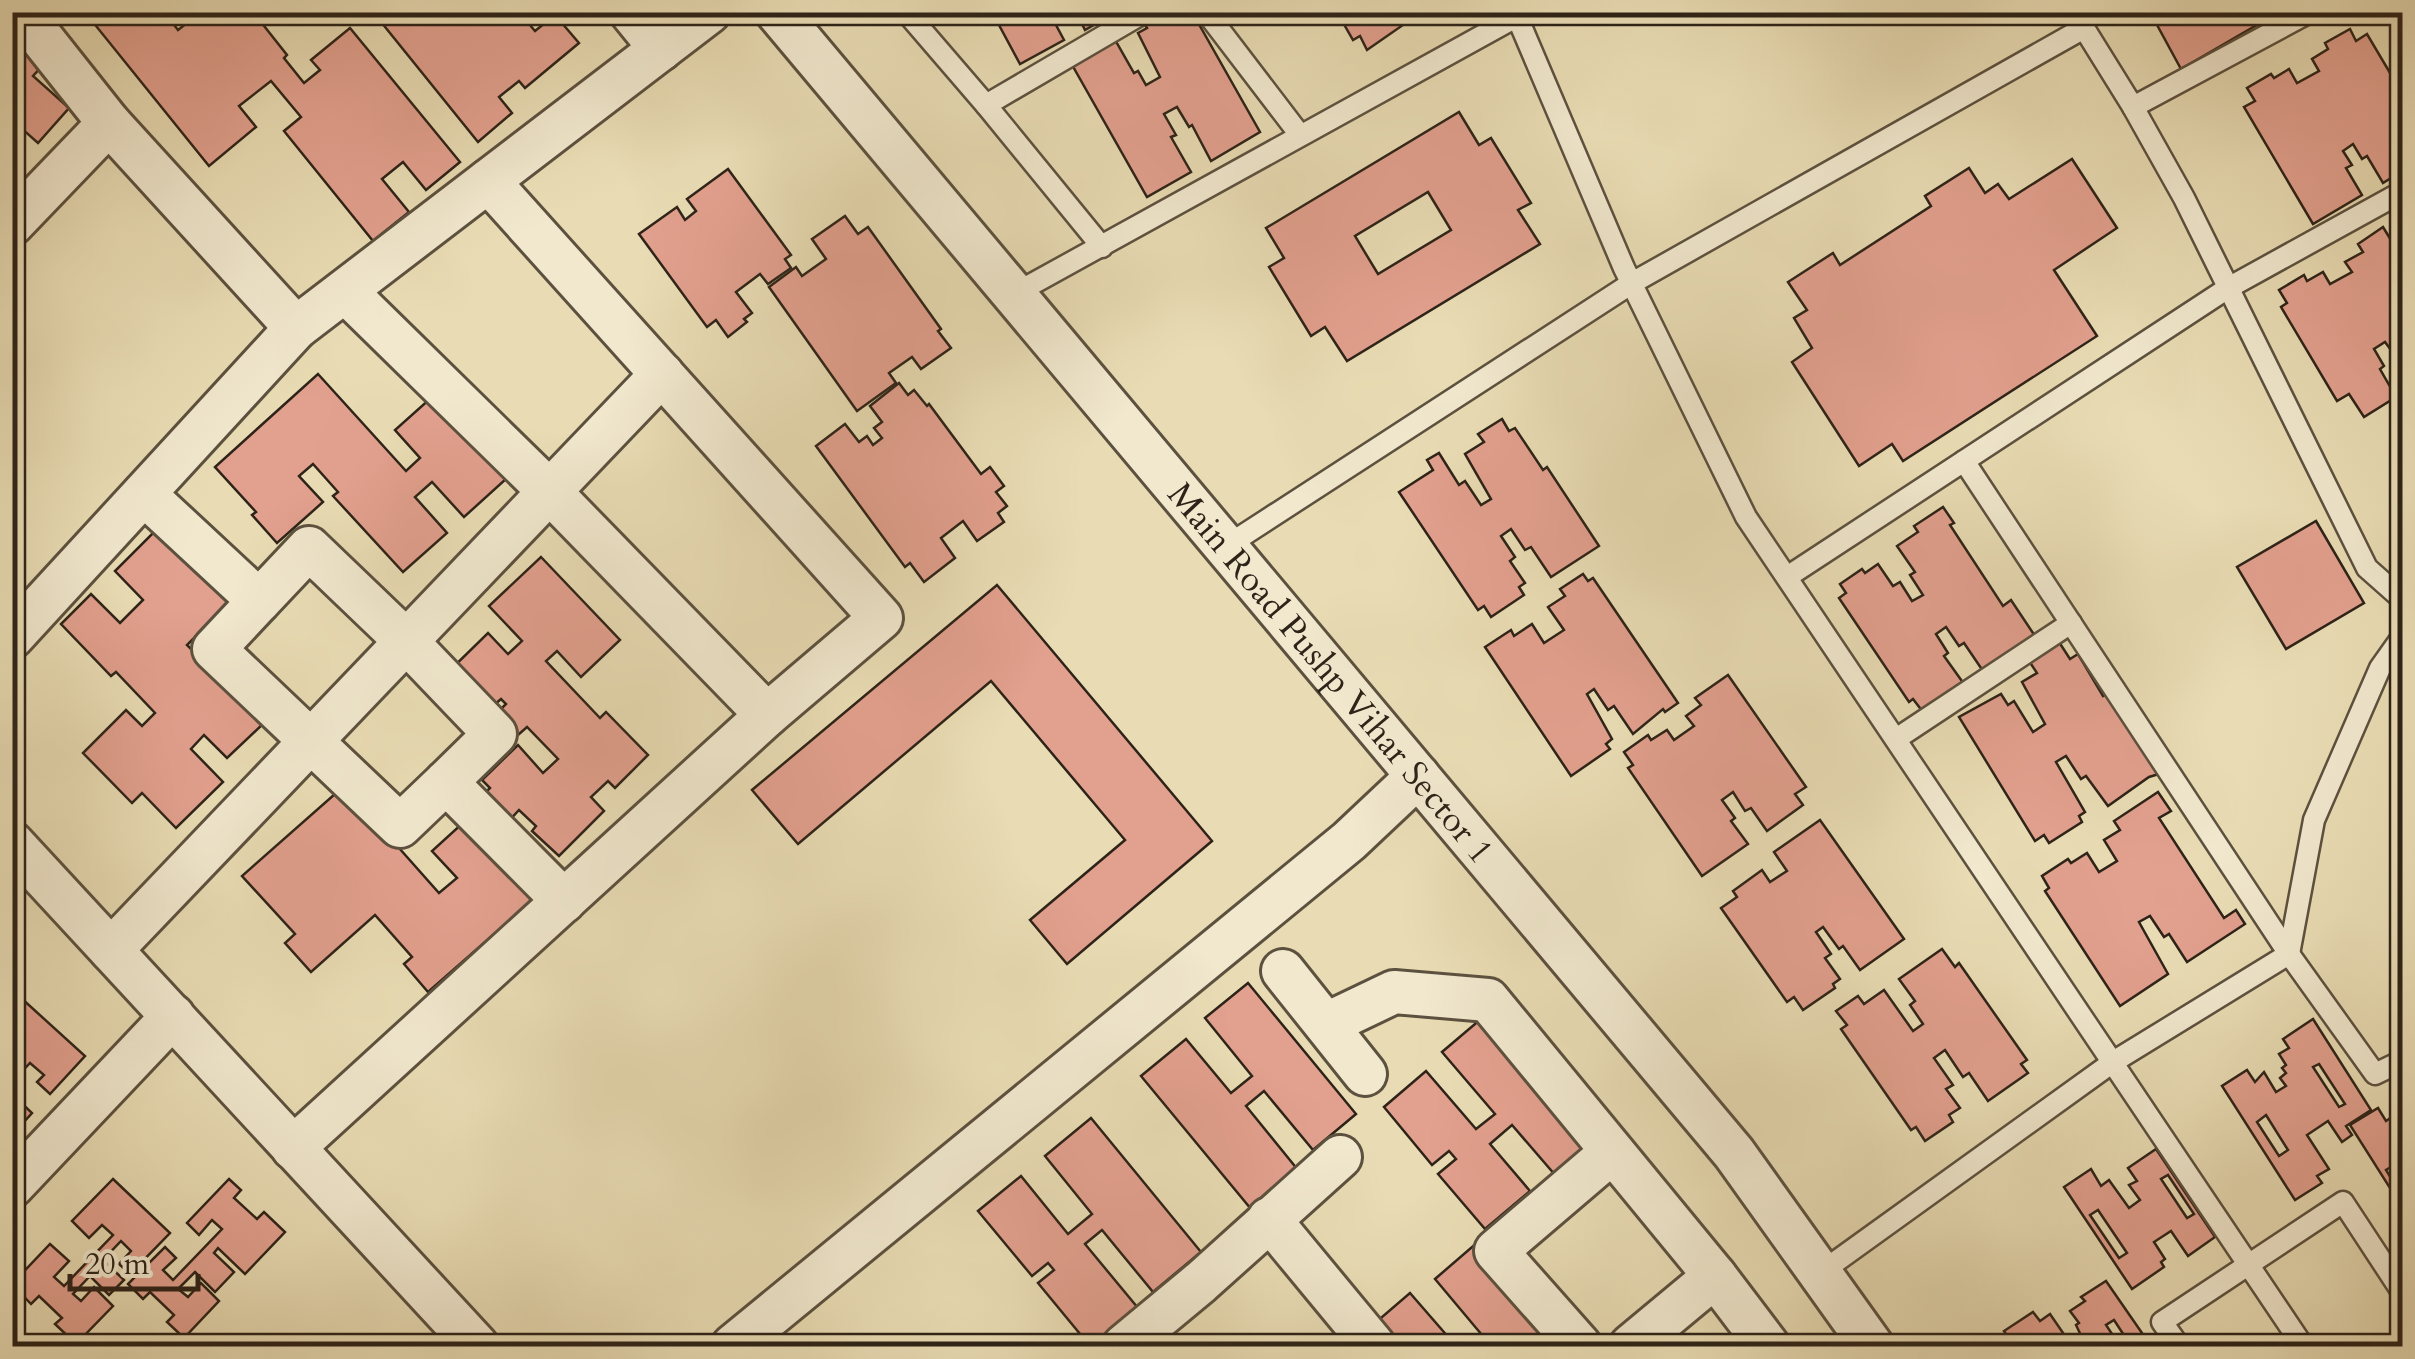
<svg xmlns="http://www.w3.org/2000/svg" width="2415" height="1359" viewBox="0 0 2415 1359" font-family="Cardo,serif">
  <style>
    .building { fill: #e2a08e; stroke: #2d2318; stroke-width: 2.5; fill-rule: evenodd }
    .lines { fill: none; stroke-linecap: round; stroke-linejoin: round }
    .lane-casing { stroke: #5c513f; stroke-width: 25 }
    .street-casing { stroke: #5c513f; stroke-width: 48 }
    .lane { stroke: #f1e8ce; stroke-width: 20 }
    .street { stroke: #f1e8ce; stroke-width: 42 }
    .labels { text-anchor: middle; stroke-width: 10; stroke-linejoin: round; paint-order: stroke }
    .street-label { font-size: 35px; fill: #2d2318; stroke: #f1e8ce }
  </style>
  <rect width="100%" height="100%" fill="#e9dcb4"/>
  <filter id="stains"><feTurbulence type="fractalNoise" baseFrequency=".002" numOctaves="4"/><feColorMatrix values="0 0 0 0 .2 0 0 0 0 .09 0 0 0 0 .02 0 0 0 .5 -.17"/></filter>
  <radialGradient id="worn" r=".72"><stop offset=".6" stop-color="#630" stop-opacity="0"/><stop offset="1" stop-color="#630" stop-opacity=".3"/></radialGradient>
  <!-- building -->
  <g class="building">
    <path d="M102,12h62l14,18 9,-7 -8,-11h74l34,43 -3,3 20,25 16,-13 -9,-10 39,-32 110,134 -34,28 -23,-28 -21,17 27,33 -36,29 -89,-110 17,-14 -30,-36 -32,25 17,21 -47,39 -117,-145z"/>
    <path d="M373,12h146l16,19 20,-16 24,28 -54,45 -6,-7 -20,16 13,16 -34,29z"/>
    <path d="M992,12h57l15,28 -44,24z"/>
    <path d="M1076,12h40l-31,18z"/>
    <path d="M1159,12h33l68,120 -49,29 -19,-36 -3,2 -12,-20 -13,7 12,21 -5,2 20,35 -44,25 -76,-134 43,-25 20,35 4,-2 8,14 14,-8 -22,-44 9,-5 -4,-6z"/>
    <path d="M1337,12h58l8,13 -36,25 -7,-14 -7,4z"/>
    <path d="M2150,12h129l-98,57z"/>
    <path d="M2350,29l6,12 11,-7 29,49 -4,3 10,18v67l-19,12 -16,-27 -5,3 -9,-15 -10,7 9,14 -6,3 16,27 -49,29 -69,-117 11,-6 -8,-13 24,-14 3,4 15,-9 8,14 22,-12 -7,-12 16,-10 -3,-6z"/>
    <path d="M12,34l33,29 -12,13 36,32 -31,35 -26,-23z"/>
    <path d="M1459,112l20,33 12,-7 40,65 -13,7 22,34 -193,117 -22,-34 -14,9 -42,-69 15,-9 -18,-30zM1428,192l23,38 -73,44 -23,-38z"/>
    <path d="M2072,159l45,69 -63,42 43,66 -194,125 -11,-17 -33,22 -67,-104 20,-14 -18,-30 13,-8 -19,-28 45,-29 7,12 91,-59 -6,-10 44,-28 16,25 13,-9 11,15z"/>
    <path d="M728,169l63,86 -6,4 6,9 -23,16 -8,-10 -24,18 16,21 -8,6 3,3 -19,15 -12,-17 -9,7 -68,-93 38,-27 8,13 11,-9 -9,-12z"/>
    <path d="M845,216l13,18 10,-7 73,102 -3,2 13,17 -30,21 -9,-12 -23,16 7,10 -39,28 -88,-124 27,-20 6,9 24,-17 -14,-20z"/>
    <path d="M2383,227l14,23h5v115l-17,-23 -11,7 10,17 -4,3 16,28 -32,20 -15,-23 -12,7 -56,-94 6,-4 -8,-13 25,-15 3,6 16,-9 7,12 22,-12 -7,-10 18,-10 -5,-8z"/>
    <path d="M318,374l88,97 14,-13 -25,-28 37,-33 74,82 -42,38 -32,-35 -17,15 32,36 -44,39 -70,-76 5,-4 -25,-28 -14,12 24,26 -46,41 -25,-28 4,-3 -41,-45z"/>
    <path d="M899,383l9,12 6,-5 13,16 2,-2 52,70 9,-7 14,19 -8,6 11,14 -9,7 6,9 -27,19 -14,-20 -22,17 14,20 -31,24 -14,-19 -5,4 -89,-121 29,-22 14,18 8,-6 6,9 9,-7 -8,-10 8,-6 -12,-16z"/>
    <path d="M1502,419l7,12 6,-3 28,42 4,-3 52,79 -48,31 -20,-30 -6,3 -14,-21 -10,7 14,21 -5,4 15,22 -6,4 5,8 -33,22 -7,-11 -6,4 -79,-118 34,-22 -6,-10 12,-7 20,32 6,-4 16,24 10,-6 -26,-45 19,-12 -6,-8z"/>
    <path d="M1943,507l11,16 -4,2 53,81 8,-6 24,36 -52,35 -19,-28 -5,3 -13,-19 -10,7 12,19 -4,3 20,28 -41,28 -10,-13 -4,3 -70,-104 7,-5 -6,-9 22,-15 3,4 13,-9 15,22 7,-4 12,19 11,-6 -13,-20 5,-3 -18,-26 21,-14 -4,-6z"/>
    <path d="M2316,521l48,82 -78,46 -49,-82z"/>
    <path d="M157,529l72,74 -42,42 77,78 -37,35 -23,-23 -13,14 32,33 -47,46 -34,-35 -10,10 -49,-50 43,-43 16,16 13,-13 -39,-41 -5,4 -50,-52 30,-30 29,29 23,-23 -28,-29z"/>
    <path d="M541,557l79,83 -39,37 -24,-26 -11,10 54,57 6,-6 42,43 -33,33 -7,-7 -17,16 13,14 -45,45 -27,-25 4,-5 -17,-16 -13,14 -27,-25 11,-11 -8,-8 36,-35 25,28 15,-14 -31,-32 -9,8 -21,-22 9,-9 -5,-5 -8,7 -49,-30 44,-43 20,21 14,-13 -33,-35z"/>
    <path d="M1583,574l5,7 5,-3 85,125 -13,9 -2,-3 -30,25 -19,-28 -6,4 -14,-21 -7,5 25,45 -6,5 4,5 -39,27 -86,-129 26,-17 3,6 18,-12 12,19 20,-13 -16,-23 17,-11 -5,-7z"/>
    <path d="M997,585l215,256 -145,123 -37,-44 95,-80 -134,-159 -193,163 -46,-54z"/>
    <path d="M2059,642l11,17 8,-5 25,42 5,-3 51,81 -10,3 -41,29 -22,-30 -5,3 -15,-23 -10,6 29,50 -6,4 3,6 -33,21 -5,-8 -9,6 -76,-124 42,-23 7,11 6,-4 19,31 12,-8 -23,-42 15,-9 -8,-12z"/>
    <path d="M1728,675l78,112 -11,7 8,11 -36,26 -16,-23 -6,3 -12,-19 -11,8 13,18 -4,3 17,23 -46,32 -74,-108 5,-3 -9,-13 24,-17 3,5 16,-10 7,10 20,-14 -8,-10 15,-11 -6,-7z"/>
    <path d="M344,786l95,107 18,-15 -25,-27 33,-30 69,78 -106,93 -24,-28 8,-7 -37,-42 -64,57 -26,-29 10,-9 -53,-58z"/>
    <path d="M2158,792l13,19 -12,7 65,100 12,-8 9,14 -58,38 -18,-28 -5,3 -14,-21 -11,6 29,52 -48,32 -75,-115 4,-3 -7,-12 26,-17 3,4 16,-10 12,19 18,-11 -13,-21 16,-10 -6,-9z"/>
    <path d="M1820,820l84,119 -44,31 -17,-24 -4,3 -16,-22 -7,5 15,22 -6,4 15,21 -7,5 2,4 -32,22 -9,-13 -7,5 -66,-94 16,-11 -4,-6 29,-21 8,12 17,-11 -13,-19z"/>
    <path d="M1942,949l13,18 4,-4 68,97 -6,4 7,9 -40,28 -19,-28 -6,4 -18,-27 -11,8 19,27 -7,4 14,19 -11,7 4,7 -28,19 -9,-14 -5,3 -70,-101 6,-4 -11,-14 22,-15 6,8 20,-14 29,41 10,-7 -13,-19 5,-4 -16,-22z"/>
    <path d="M1248,983l108,131 -43,36 -49,-59 -18,15 52,64 -47,39 -110,-133 45,-37 45,54 21,-17 -47,-58z"/>
    <path d="M20,997l65,59 -35,38 -13,-12 7,-7 -14,-12 -18,19v-16l9,-10 -9,-8v-43z"/>
    <path d="M1488,1013l109,128 -41,35 -44,-51 -22,19 40,47 -45,38 -47,-55 18,-15 -7,-8 -17,14 -48,-58 42,-36 50,58 19,-15 -53,-62z"/>
    <path d="M2313,1019l58,91 -25,16 6,9 -10,7 -14,-21 -21,14 22,34 -12,7 5,7 -27,17 -73,-114 25,-16 8,12 9,-10 12,20 10,-6 -6,-8 6,-5 -4,-5 4,-3 -7,-11 10,-6 -6,-9zM2319,1064l26,40 -6,3 -26,-40zM2266,1115l22,35 -9,6 -22,-34z"/>
    <path d="M12,1094l20,19 -20,22z"/>
    <path d="M2378,1108l8,13 16,-11v70l-9,-14 -7,4 16,26v11l-52,-82z"/>
    <path d="M1091,1118l110,134 -48,40 -51,-62 -17,14 53,64 -48,38 -52,-63 16,-13 -6,-7 -16,13 -54,-65 43,-35 47,58 24,-20 -47,-58z"/>
    <path d="M2156,1149l59,88 -27,19 -17,-25 -17,11 11,17 -4,3 3,5 -32,22 -68,-102 27,-18 10,17 8,-6 20,28 11,-8 -11,-15 8,-4 -9,-13zM2168,1175l26,39 -7,4 -26,-39zM2098,1210l29,43 -8,5 -29,-43z"/>
    <path d="M113,1179l57,54 -40,41 -11,-10 12,-13 -10,-10 -18,19 21,20 -15,15 -19,-19 -17,18 8,7 13,-14 19,19 -37,38 -21,-20 7,-6 -23,-22 -8,8 -19,-20 38,-40 19,17 -15,16 10,9 49,-51 -11,-10 -13,13 -17,-17z"/>
    <path d="M229,1179l12,11 -7,8 23,21 7,-7 21,20 -40,42 -27,-26 -4,5 20,19 -19,20 -20,-20 -17,17 10,8 13,-14 18,18 -35,37 -17,-16 7,-7 -24,-23 -7,7 -15,-15 37,-37 11,11 -13,12 10,10 49,-51 -10,-9 -13,15 -12,-12z"/>
    <path d="M1479,1241l89,105h-99l13,-11 -47,-56z"/>
    <path d="M2106,1281l45,65h-20l-17,-26 -8,5 14,21h-34l-10,-21 3,-2 -9,-12 15,-10 -4,-4z"/>
    <path d="M1410,1293l46,53h-73l-15,-17z"/>
    <path d="M2033,1312l7,9 10,-7 22,32h-58l-10,-15z"/>
  </g>
  <g class="lines">
    <defs>
      <g id="lane">
        <path d="M906,12l80,93"/>
        <path d="M1206,12l94,123"/>
        <path d="M1515,12l109,256 122,249 557,829"/>
        <path d="M2074,12l59,95 177,-95"/>
        <path d="M2133,107l51,91 183,370 35,31"/>
        <path d="M1102,247l-116,-142 159,-93"/>
        <path d="M1014,294l502,-277"/>
        <path d="M1964,461l325,493"/>
        <path d="M1225,547l407,-264 452,-255"/>
        <path d="M1787,577l441,-289 174,-96"/>
        <path d="M1896,739l175,-116"/>
        <path d="M2289,954l25,-134 66,-152 22,-31"/>
        <path d="M1820,1273l293,-211 176,-108 86,120 27,-13"/>
        <path d="M2179,1346l-17,-24 181,-120 59,90"/>
      </g>
      <g id="street">
        <path d="M21,12l88,111 187,205"/>
        <path d="M631,12l30,37"/>
        <path id="s1" d="M777,12l957,1141 138,193"/>
        <path d="M12,224l97,-101"/>
        <path d="M345,291l203,199 219,225"/>
        <path d="M144,494l115,107 -45,48 186,177 46,-44 118,119"/>
        <path d="M259,601l50,-53 97,93 89,93 -49,48"/>
        <path d="M12,637l284,-309 413,-316"/>
        <path d="M12,843l465,503"/>
        <path d="M111,950l551,-576"/>
        <path d="M1283,971l82,103"/>
        <path d="M1327,1024l67,-32 94,8 227,276"/>
        <path d="M293,1148l474,-433 114,-97 -393,-437"/>
        <path d="M12,1186l161,-170"/>
        <path d="M1269,1219l105,127"/>
        <path d="M733,1346l616,-505 69,-65"/>
        <path d="M1124,1346l77,-64 139,-125"/>
        <path d="M1580,1346l-84,-95 116,-99"/>
        <path d="M1631,1346l84,-70 53,70"/>
      </g>
    </defs>
    <!-- lane casing -->
    <use href="#lane" class="lane-casing"/>
    <!-- street casing -->
    <use href="#street" class="street-casing"/>
    <!-- lane -->
    <use href="#lane" class="lane"/>
    <!-- street -->
    <use href="#street" class="street"/>
  </g>
  <g class="labels">
    <!-- street labels -->
    <g class="street-label">
      <text dy="12" stroke="none"><textPath href="#s1" startOffset="862">Main Road Pushp Vihar Sector 1</textPath></text>
    </g>
  </g>
  <!-- margin -->
  <rect width="2415" height="1359" fill="none" stroke="#e9dcb4" stroke-width="50"/>
  <rect x="15" y="15" width="2385" height="1329" fill="none" stroke="#2d2318" stroke-width="5"/>
  <rect x="25" y="25" width="2365" height="1309" fill="none" stroke="#2d2318" stroke-width="2.5"/>
  <!-- scale -->
  <path d="M70 1274v15h128v-15" fill="none" stroke="#2d2318" stroke-width="5"/>
  <text x="85" y="1274" font-size="30" fill="#2d2318" stroke="#f1e8ce" stroke-width="8" paint-order="stroke">20 m</text>
  <rect width="100%" height="100%" filter="url(#stains)"/>
  <rect width="100%" height="100%" fill="url(#worn)"/>
</svg>
